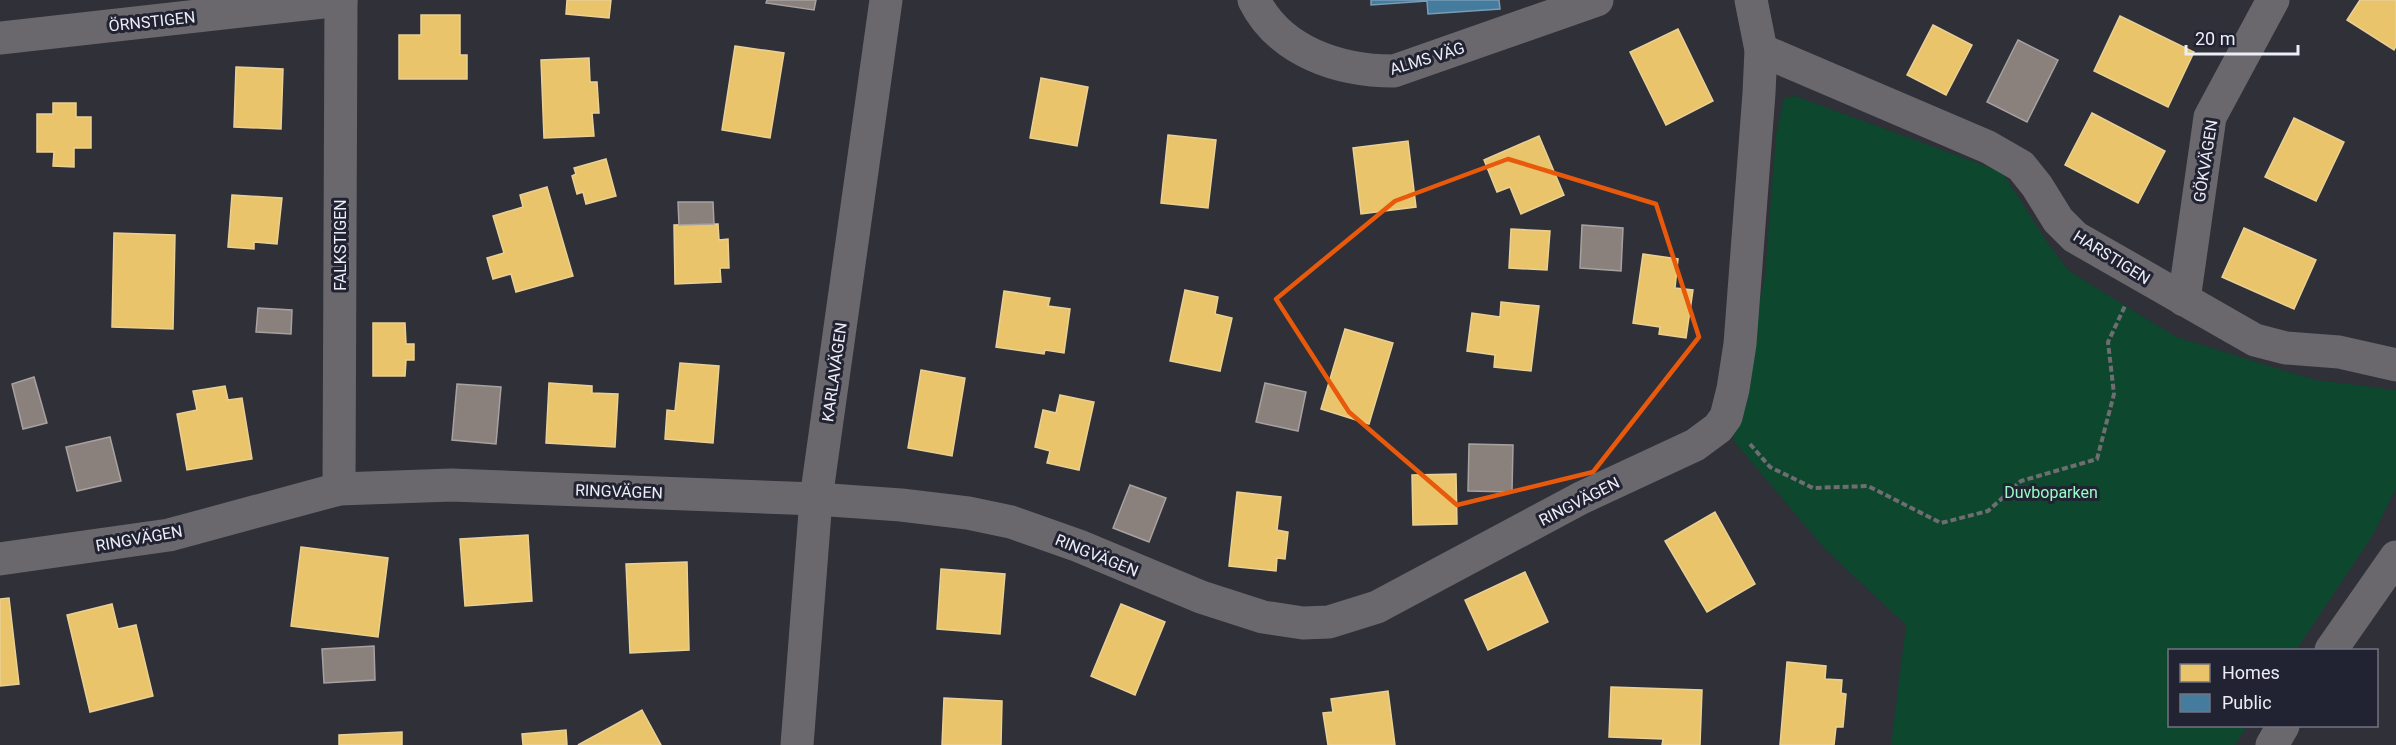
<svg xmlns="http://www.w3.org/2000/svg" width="2396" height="745" viewBox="0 0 2396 745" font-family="Roboto,sans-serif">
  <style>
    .green { fill: #0c472e }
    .homes { fill: #e9c46a; stroke: #ead094; stroke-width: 1.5 }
    .public { fill: #457b9d; stroke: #779db8; stroke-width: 1.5 }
    .industry { fill: #8a817c; stroke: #a7a1a1; stroke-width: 1.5 }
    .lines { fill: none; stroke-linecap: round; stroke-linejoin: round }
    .path { stroke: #6e6d72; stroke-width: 4; stroke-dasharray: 6 3; stroke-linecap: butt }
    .minor { stroke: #6a686d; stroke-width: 33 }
    .marked { fill: none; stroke: #e8590c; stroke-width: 4.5; stroke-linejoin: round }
    .labels { text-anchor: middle; stroke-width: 6; stroke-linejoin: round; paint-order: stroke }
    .street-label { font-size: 16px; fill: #ecedf7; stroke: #212332 }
    .park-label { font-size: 16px; fill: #97fcc4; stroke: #212332 }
  </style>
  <rect width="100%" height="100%" fill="#2f3038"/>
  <!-- green -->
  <path class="green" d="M1795,96l207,76 47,73 20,26 107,66 139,43 81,10v98l-22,45 -78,117h-126v76h77l-12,19h-344l15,-120 -81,-76 -92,-109 32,-165 11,-141 8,-36z"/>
  <!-- homes -->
  <g class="homes">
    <path d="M567,0h44l-2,18 -43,-4z"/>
    <path d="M2360,0h36v46l-2,4 -47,-30z"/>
    <path d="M421,15h39v40h7v24h-68v-44h22z"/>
    <path d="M2120,16l74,36 -26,55 -74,-36z"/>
    <path d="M1933,25l39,20 -26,50 -39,-20z"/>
    <path d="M1678,29l35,72 -47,24 -36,-73z"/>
    <path d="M735,46l49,7 -14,85 -48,-8z"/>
    <path d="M589,58l1,24h7l2,31h-7l2,23 -50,2 -3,-78z"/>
    <path d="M236,67l47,2 -2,60 -47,-2z"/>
    <path d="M1041,78l47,9 -11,59 -47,-8z"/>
    <path d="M53,103h23v14h15v31h-17v19l-21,-1 1,-14h-17v-38h16z"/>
    <path d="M2092,113l73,38 -27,52 -73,-38z"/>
    <path d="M2294,118l50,24 -28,59 -51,-24z"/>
    <path d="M1168,135l48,5 -8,68 -47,-5z"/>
    <path d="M1539,136l25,59 -43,19 -11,-27 -13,5 -13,-32z"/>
    <path d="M1408,141l8,66 -55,7 -8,-66z"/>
    <path d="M606,159l10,37 -30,8 -3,-12 -6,2 -5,-18 4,-2 -2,-6z"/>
    <path d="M547,187l26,89 -57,16 -5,-18 -18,5 -6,-21 17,-5 -11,-37 30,-9 -3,-12z"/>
    <path d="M232,195l50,3 -5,46 -23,-2v7l-26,-2z"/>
    <path d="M718,224l1,16 9,-1 1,29h-9l1,14 -46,2 -1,-59z"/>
    <path d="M2244,228l72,32 -22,49 -72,-32z"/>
    <path d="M1511,229l39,2 -3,39 -38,-2z"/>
    <path d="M114,233l61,2 -2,94 -61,-2z"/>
    <path d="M1643,254l35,5 -3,29 18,2 -7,48 -27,-4 1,-7 -27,-4z"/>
    <path d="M1185,290l33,7 -3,17 17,4 -12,53 -50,-10z"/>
    <path d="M1004,291l46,7 -2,8 22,3 -6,44 -19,-3 -1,4 -48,-7z"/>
    <path d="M1501,302l38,4 -8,65 -37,-4 1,-12 -28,-4 5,-38 28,4z"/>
    <path d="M373,323h32l1,21h8v16h-8l-1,16h-32z"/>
    <path d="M1345,329l48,14 -24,81 -48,-15z"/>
    <path d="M680,363l39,3 -6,77 -48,-4 2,-29 8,1z"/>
    <path d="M921,370l44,8 -13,78 -44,-8z"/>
    <path d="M549,383l43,3v7l26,1 -3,53 -69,-4z"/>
    <path d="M225,386l3,14 14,-2 10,61 -65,11 -10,-56 20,-4 -4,-19z"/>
    <path d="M1060,395l34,7 -15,68 -32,-7 3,-12 -15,-4 8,-37 13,3z"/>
    <path d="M1456,474l1,50 -44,1 -1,-50z"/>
    <path d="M1237,492l44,5 -4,33 11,2 -3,27 -8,-1 -1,13 -47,-5z"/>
    <path d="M1715,512l40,72 -48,28 -42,-71z"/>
    <path d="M528,535l4,66 -67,5 -5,-67z"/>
    <path d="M301,547l87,11 -10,79 -87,-11z"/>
    <path d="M687,562l2,88 -59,3 -4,-89z"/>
    <path d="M941,569l64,5 -5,60 -63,-5z"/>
    <path d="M1525,572l23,50 -60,28 -23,-50z"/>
    <path d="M9,598l10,86 -19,2v-87z"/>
    <path d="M112,604l6,25 18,-4 17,71 -63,16 -23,-97z"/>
    <path d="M1121,604l44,18 -30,73 -44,-19z"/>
    <path d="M1787,662l39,4 -1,13 17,1 -1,13 5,1 -3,33h-7l-2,18h-54z"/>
    <path d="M1611,687l91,3 -2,55h-38l1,-6 -54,-2z"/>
    <path d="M1388,691l7,54h-67l-5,-32 10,-1 -2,-13z"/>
    <path d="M944,698l58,3 -1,44h-59z"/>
    <path d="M642,710l19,35h-83z"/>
    <path d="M566,730l1,15h-44l-1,-11z"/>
    <path d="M402,732v13h-63v-10z"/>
  </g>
  <!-- public -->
  <path class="public" d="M1371,0h128l1,9 -72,5 -1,-13 -56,4z"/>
  <!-- industry -->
  <g class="industry">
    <path d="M767,0h49l-2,10 -48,-7z"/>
    <path d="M2018,40l40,20 -31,62 -40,-20z"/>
    <path d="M678,202h35l1,22 -35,1z"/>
    <path d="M1582,225l41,3 -2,43 -41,-3z"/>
    <path d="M258,308l34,2 -1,24 -35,-2z"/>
    <path d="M34,377l13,46 -24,6 -11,-45z"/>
    <path d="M1265,383l41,9 -8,39 -42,-9z"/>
    <path d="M457,384l44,3 -5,57 -44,-4z"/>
    <path d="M110,437l11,44 -44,10 -11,-44z"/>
    <path d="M1469,444l44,1 -1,47 -44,-1z"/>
    <path d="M1130,485l36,13 -17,44 -36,-14z"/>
    <path d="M374,646l1,34 -51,3 -2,-34z"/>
  </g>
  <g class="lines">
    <!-- path -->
    <path class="path" d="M1750,444l20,23 43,21 55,-2 73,37 47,-12 33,-30 76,-22 17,-65 -6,-52 17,-36"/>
    <!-- minor -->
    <g class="minor">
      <path d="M1254,0c26,52 85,71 140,71l203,-71"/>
      <path d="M0,38l341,-38"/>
      <path d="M1761,50l227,97 33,19 16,20 21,34 17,17 180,103 31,8 53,4 57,13"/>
      <path d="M2184,300l26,-183 63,-117"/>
      <path d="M339,489l2,-489"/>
      <path d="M0,559l169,-24 170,-46 113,-4 364,14 85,6 67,8 43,9 68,24 122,51 62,20 40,6 26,-1 48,-15 204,-109 114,-53 23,-17 8,-11 7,-28 7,-45 19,-251 2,-43 -10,-50"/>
      <path d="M2331,650l65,-93"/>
      <path d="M797,745l19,-246 70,-499"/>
      <path d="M2272,745l11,-19"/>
    </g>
  </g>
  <!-- marked area -->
  <path class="marked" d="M1508,159l148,45 43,133 -106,135 -136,33 -108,-93 -73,-113 119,-98z"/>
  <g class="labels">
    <!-- street labels -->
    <g class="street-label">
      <text transform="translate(152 21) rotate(-6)" y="6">ÖRNSTIGEN</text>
      <text transform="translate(1427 58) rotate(-17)" y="6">ALMS VÄG</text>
      <text transform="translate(2205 161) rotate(-81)" y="6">GÖKVÄGEN</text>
      <text transform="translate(340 245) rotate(-90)" y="6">FALKSTIGEN</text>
      <text transform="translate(2112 257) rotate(32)" y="6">HARSTIGEN</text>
      <text transform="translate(834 372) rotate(-82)" y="6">KARLAVÄGEN</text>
      <text transform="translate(619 491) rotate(2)" y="6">RINGVÄGEN</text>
      <text transform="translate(1579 501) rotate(-27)" y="6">RINGVÄGEN</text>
      <text transform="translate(139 538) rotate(-10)" y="6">RINGVÄGEN</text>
      <text transform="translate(1097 555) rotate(22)" y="6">RINGVÄGEN</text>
    </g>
    <!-- park labels -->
    <g class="park-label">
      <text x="2051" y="498">Duvboparken</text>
    </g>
  </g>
  <!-- legend -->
  <rect x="2168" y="649" width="210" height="78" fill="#212332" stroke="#727481" stroke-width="1.5"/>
  <rect x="2180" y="664" width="30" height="18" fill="#e9c46a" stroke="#727481" stroke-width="1.5"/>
  <text x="2222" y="679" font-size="18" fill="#ecedf7">Homes</text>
  <rect x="2180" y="694" width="30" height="18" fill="#457b9d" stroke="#727481" stroke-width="1.5"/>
  <text x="2222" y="709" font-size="18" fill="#ecedf7">Public</text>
  <!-- scale -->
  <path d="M2186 45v9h112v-9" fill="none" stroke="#ecedf7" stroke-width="3"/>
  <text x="2195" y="45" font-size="18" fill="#ecedf7" stroke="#212332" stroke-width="4.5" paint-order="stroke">20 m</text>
</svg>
